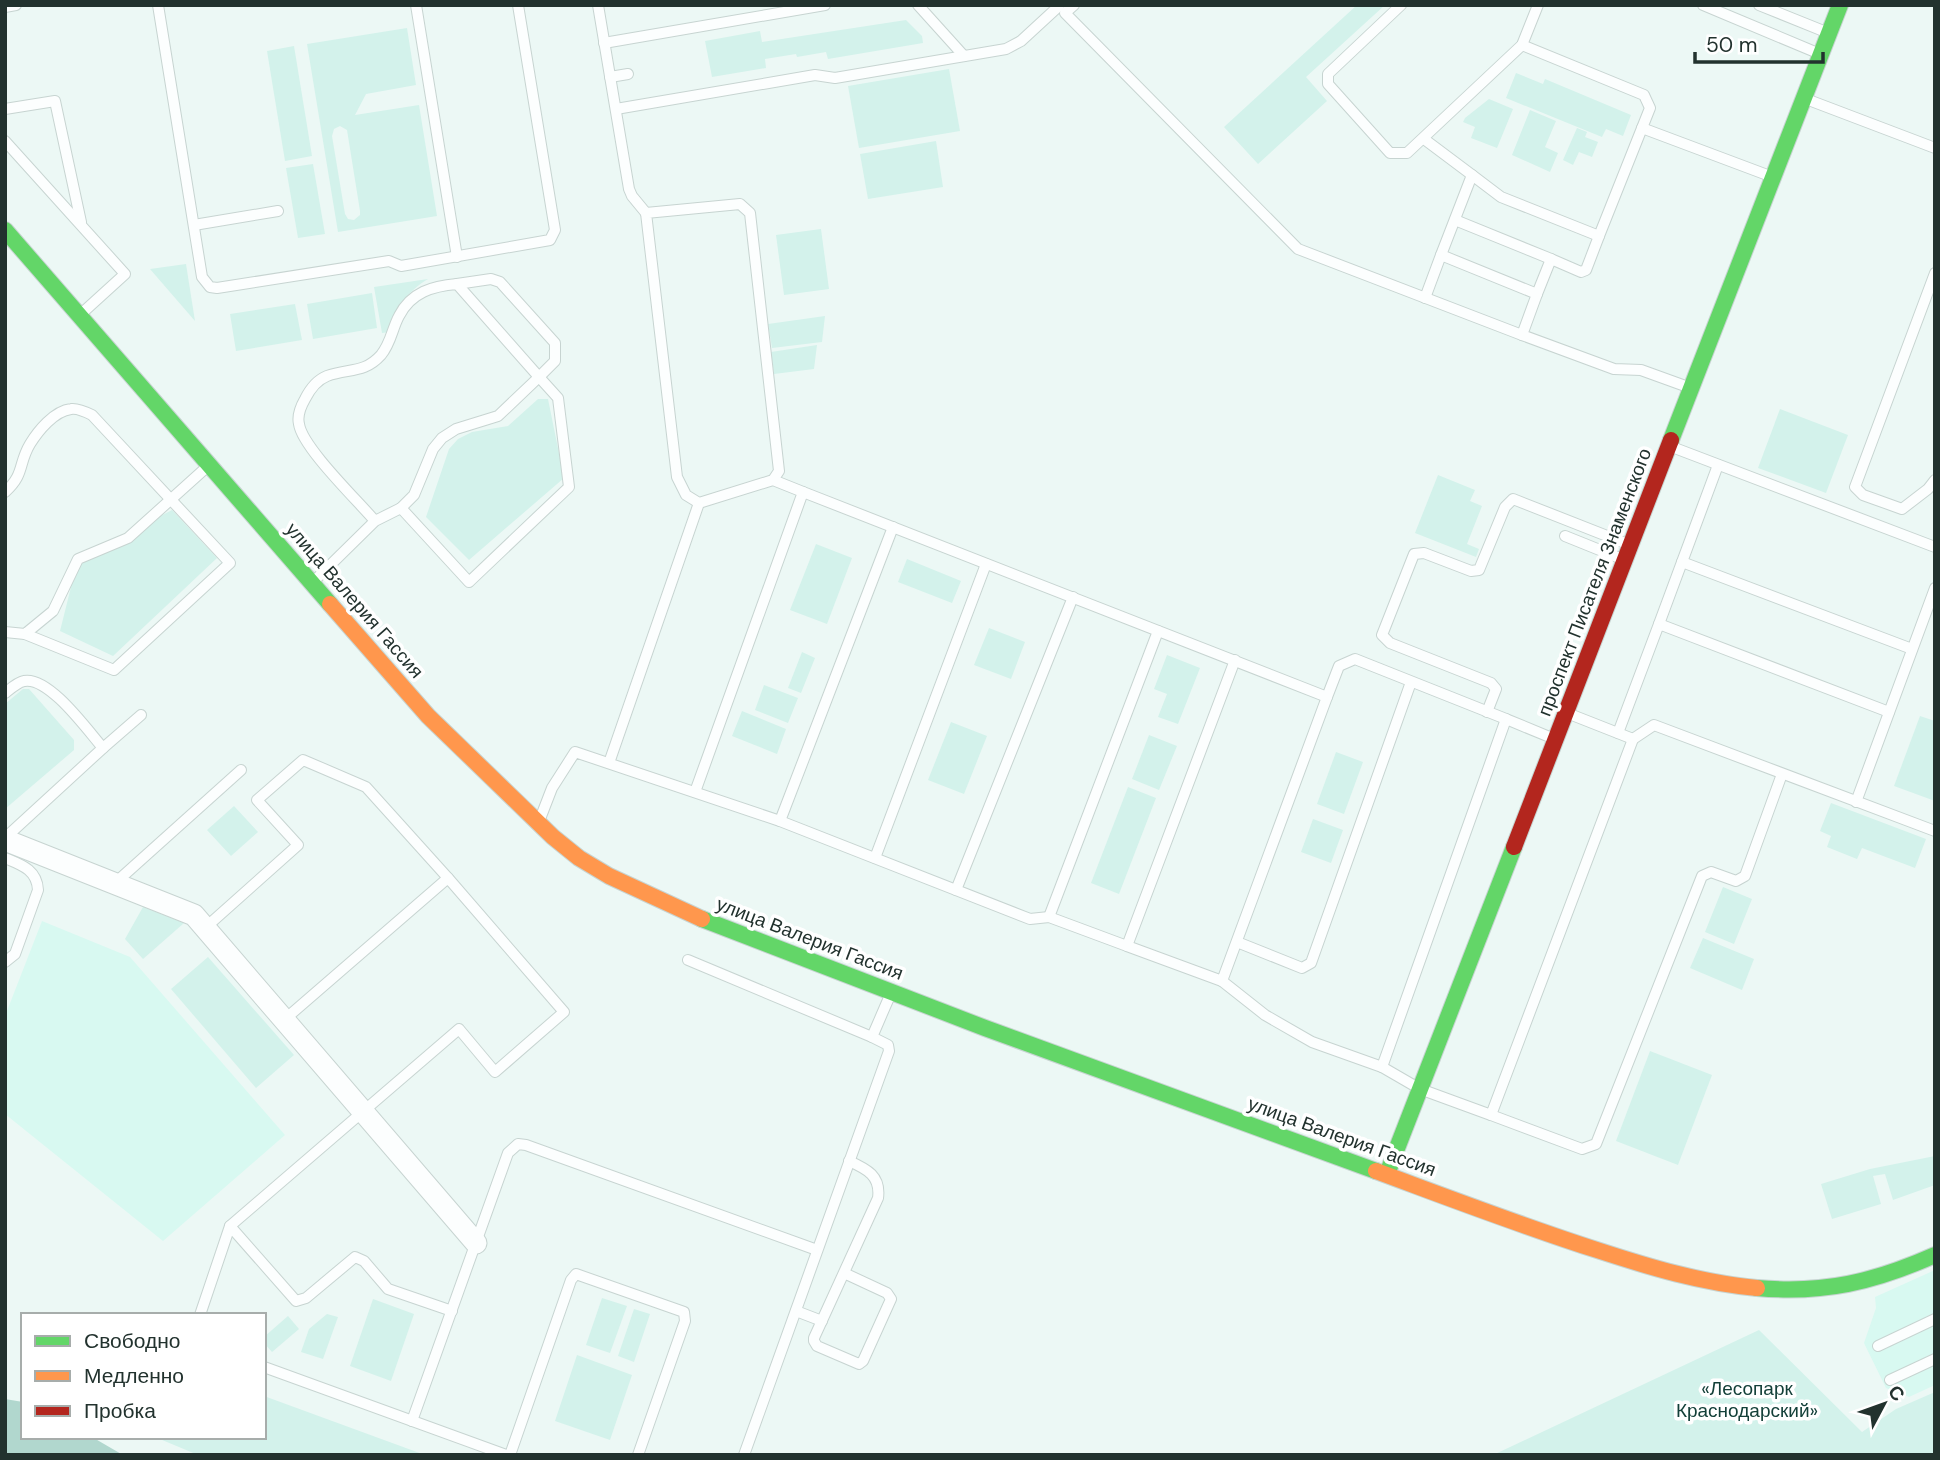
<svg xmlns="http://www.w3.org/2000/svg" width="1940" height="1460" viewBox="0 0 1940 1460" font-family="'DM Sans',sans-serif">
  <style>
    .built { fill: #d8f9f1 }
    .green { fill: #d3f2eb; fill-rule: evenodd }
    .water { fill: #b1d7ce }
    .lines { fill: none; stroke-linecap: round; stroke-linejoin: round }
    .lane-casing { stroke: #c7d4d1; stroke-width: 12 }
    .street-casing { stroke: #c7d4d1; stroke-width: 23 }
    .fast-casing { stroke: #c7d4d1; stroke-width: 18 }
    .slow-casing { stroke: #c7d4d1; stroke-width: 18 }
    .jam-casing { stroke: #c7d4d1; stroke-width: 18 }
    .lane { stroke: #fcfefe; stroke-width: 10 }
    .street { stroke: #fcfefe; stroke-width: 21 }
    .fast { stroke: #63d668; stroke-width: 16 }
    .slow { stroke: #ff974d; stroke-width: 16 }
    .jam { stroke: #b3261e; stroke-width: 16 }
    .labels { text-anchor: middle; stroke-width: 7; stroke-linejoin: round; paint-order: stroke }
    .street-label { font-size: 19px; fill: #22322e; stroke: #fff }
    .park-label { font-size: 19px; fill: #144039; stroke: #fff }
  </style>
  <rect width="100%" height="100%" fill="#ecf8f5"/>
  <!-- built -->
  <g class="built">
    <path d="M42,921l88,36 155,178 -122,106 -158,-127v-98z"/>
    <path d="M1935,1270v115l-26,12 -23,-9 -22,-45 12,-35 -1,-11z"/>
  </g>
  <!-- green -->
  <g class="green">
    <path d="M1357,5h28l-79,72 21,24 -69,63 -34,-37z"/>
    <path d="M906,20l16,16 1,7 -95,16 -2,-7 -29,5 -1,-3 -31,5 1,9 -54,9 -7,-36 55,-10 2,11z"/>
    <path d="M407,28l9,57 -50,9 -11,21 64,-10 18,111 -99,16 -31,-188zM340,126l7,4 13,81v4l-6,5 -6,-1 -3,-5 -13,-78 2,-7z"/>
    <path d="M294,46l18,110 -27,5 -18,-110z"/>
    <path d="M949,69l11,62 -101,17 -11,-62z"/>
    <path d="M1516,73l27,11 2,-5 86,36 -8,21 -17,-7 -4,8 -96,-39z"/>
    <path d="M1489,99l24,10 -16,39 -26,-10 4,-11 -12,-5 2,-4z"/>
    <path d="M1530,110l26,11 -11,26 13,6 -8,19 -38,-17z"/>
    <path d="M1577,128l10,4 -2,5 13,5 -6,15 -13,-5 -6,13 -10,-5z"/>
    <path d="M936,141l7,46 -75,12 -8,-45z"/>
    <path d="M313,164l12,70 -27,4 -12,-70z"/>
    <path d="M821,229l8,60 -45,6 -8,-60z"/>
    <path d="M186,264l9,57 -45,-52z"/>
    <path d="M428,279c-22,13 -31,29 -38,53l-8,1 -8,-46z"/>
    <path d="M372,293l5,35 -64,11 -6,-35z"/>
    <path d="M295,304l7,36 -66,11 -6,-37z"/>
    <path d="M825,316l-3,26 -50,6 -4,-24z"/>
    <path d="M817,345l-3,24 -40,5 -3,-22z"/>
    <path d="M538,399h10l16,79 -95,82 -43,-43 23,-68 9,-10 14,-7 36,-6z"/>
    <path d="M1780,409l68,26 -22,58 -68,-25z"/>
    <path d="M1438,475l37,15 -5,11 12,5 -15,38 12,5 -3,8 -61,-24z"/>
    <path d="M172,510l45,48 -104,98 -53,-25 18,-72z"/>
    <path d="M816,544l36,14 -25,66 -37,-14z"/>
    <path d="M907,559l54,22 -9,22 -54,-21z"/>
    <path d="M989,628l36,14 -14,37 -37,-14z"/>
    <path d="M802,652l13,6 -14,35 -13,-5z"/>
    <path d="M1167,655l33,13 -22,56 -20,-7 9,-23 -13,-5z"/>
    <path d="M764,685l34,13 -10,25 -33,-13z"/>
    <path d="M23,689h6l45,51v10l-69,59v-105z"/>
    <path d="M742,711l44,18 -9,25 -45,-18z"/>
    <path d="M1920,716l15,5v80l-41,-15z"/>
    <path d="M951,722l36,14 -23,58 -36,-14z"/>
    <path d="M1149,735l28,11 -18,44 -27,-11z"/>
    <path d="M1336,752l27,10 -19,52 -27,-10z"/>
    <path d="M1128,787l28,11 -37,96 -28,-11z"/>
    <path d="M1831,803l95,36 -11,29 -53,-20 -5,11 -30,-12 4,-11 -11,-5z"/>
    <path d="M234,806l24,26 -27,24 -24,-26z"/>
    <path d="M1313,819l30,11 -12,33 -30,-11z"/>
    <path d="M1723,887l29,12 -18,45 -29,-12z"/>
    <path d="M143,907l41,16 -41,36 -18,-20z"/>
    <path d="M1703,938l51,21 -12,31 -52,-22z"/>
    <path d="M208,957l86,98 -38,33 -85,-99z"/>
    <path d="M1650,1051l62,24 -34,90 -62,-24z"/>
    <path d="M1935,1156v29l-42,15 -8,-26 -12,2 8,28 -49,15 -11,-35 49,-15z"/>
    <path d="M602,1298l25,8 -17,47 -24,-8z"/>
    <path d="M373,1299l41,15 -23,67 -41,-15z"/>
    <path d="M634,1309l16,5 -16,48 -16,-6z"/>
    <path d="M327,1314l11,3 -15,42 -22,-7 8,-23z"/>
    <path d="M288,1316l11,13 -27,23 -8,-9v-6z"/>
    <path d="M1759,1330l103,102 34,-23 39,-17v63h-442z"/>
    <path d="M577,1355l55,20 -22,65 -55,-19z"/>
    <path d="M264,1396l161,59h-227l-43,-18h109z"/>
  </g>
  <!-- water -->
  <path class="water" d="M5,1399l18,3v35h69l31,18h-118z"/>
  <g class="lines">
    <defs>
      <g id="lane">
        <path d="M158,5l44,272 8,10 7,1 172,-27 12,5 149,-26 5,-10 -37,-225"/>
        <path d="M416,5l41,252"/>
        <path d="M598,5l31,184 3,7 14,17"/>
        <path d="M918,5l46,51"/>
        <path d="M1074,5l-9,8 233,236 224,86"/>
        <path d="M1401,5l-73,69v10l62,69h17l115,-108 16,-40"/>
        <path d="M1703,5l117,49"/>
        <path d="M1759,5l67,27"/>
        <path d="M5,7l11,-2"/>
        <path d="M604,43l221,-38"/>
        <path d="M610,77l18,-3"/>
        <path d="M1806,99l129,49"/>
        <path d="M5,109l50,-8 26,121"/>
        <path d="M616,109l199,-34 20,3 171,-29 15,-8 38,-35"/>
        <path d="M1642,128l128,48"/>
        <path d="M1424,139l48,36 -31,80 96,39 -15,41 92,34 27,1 47,17"/>
        <path d="M5,141l120,133 -44,40"/>
        <path d="M1472,175l29,22 98,39 51,-128 -6,-13 -122,-50"/>
        <path d="M1455,220l96,39"/>
        <path d="M194,225l84,-14"/>
        <path d="M1935,273l-80,214 8,8 39,14 26,-20 7,-9"/>
        <path d="M1537,294l14,-35 30,13 5,-2 13,-34"/>
        <path d="M1425,298l16,-43"/>
        <path d="M1672,447l263,100"/>
        <path d="M5,492c20,-18 13,-28 25,-48 8,-13 24,-33 41,-35 7,-1 15,3 21,6l138,148 -116,107 -89,-36"/>
        <path d="M803,492l524,205 12,-31 16,-7 151,60 -124,348 -70,-25 -47,-27 -43,-34"/>
        <path d="M401,508l68,74 100,-95 -11,-89 -19,-21 16,-16v-18l-55,-61 -9,-3 -34,5"/>
        <path d="M1565,536l57,23"/>
        <path d="M1682,562l230,87"/>
        <path d="M314,581l61,-60c-17,-20 -73,-74 -76,-97 -2,-8 2,-18 6,-25 5,-10 12,-19 22,-23 21,-8 37,-2 54,-21 10,-12 11,-26 18,-39 12,-24 34,-30 58,-32l82,93 -41,39 -42,13 -14,9 -9,11 -19,46 -13,13 -26,13"/>
        <path d="M1659,624l59,-159"/>
        <path d="M5,632l20,2 28,-23 25,-52 50,-21 80,-72"/>
        <path d="M1235,660l-108,286 95,35 105,-284"/>
        <path d="M5,693c5,-4 13,-11 19,-12 25,-5 64,50 79,67l38,-33"/>
        <path d="M1487,712l9,-23 -5,-6 -101,-40 -8,-8 32,-81 10,-1 47,18 8,-1 26,-63 8,-8 117,46"/>
        <path d="M1567,713l66,26 21,-14 281,106"/>
        <path d="M1506,719l46,19"/>
        <path d="M1618,733l41,-109 230,88"/>
        <path d="M609,763l90,-260"/>
        <path d="M695,792l108,-300 -30,-12 -74,23 -13,-8 -9,-18 -31,-264 94,-9 10,9 29,258 -6,9"/>
        <path d="M1856,802l79,-214"/>
        <path d="M540,819l12,-31 23,-36 205,69 250,98 19,-2 78,29"/>
        <path d="M780,821l113,-294"/>
        <path d="M5,838l98,-90"/>
        <path d="M5,858c17,7 32,12 33,32l-23,64 -10,8"/>
        <path d="M875,858l111,-294"/>
        <path d="M114,884l127,-114"/>
        <path d="M956,890l117,-293"/>
        <path d="M1049,917l109,-286"/>
        <path d="M205,928l93,-83 -41,-45 46,-40 63,27 82,91"/>
        <path d="M1237,942l65,26 9,-5 100,-281"/>
        <path d="M688,960l184,77"/>
        <path d="M1382,1067l38,22 71,26 142,-376"/>
        <path d="M1491,1115l91,34 14,-5 106,-268 9,-4 25,9 9,-5 37,-102"/>
        <path d="M230,1226l66,75 10,-3 49,-41 9,4 24,28 64,22"/>
        <path d="M844,1273l43,20 4,6 -28,62 -4,3 -42,-18 -3,-5v-3l64,-140c3,-22 -11,-29 -29,-37"/>
        <path d="M796,1311l26,10"/>
        <path d="M200,1315l30,-89 229,-197 36,43 69,-60 -116,-134 -164,142"/>
        <path d="M1878,1346l57,-27"/>
        <path d="M264,1367l242,88"/>
        <path d="M1890,1380l45,-21"/>
        <path d="M412,1421l96,-268 10,-9 8,1 291,105"/>
        <path d="M510,1455l61,-175 5,-6 108,38 1,9 -47,134"/>
        <path d="M744,1455l145,-404 -1,-6 -16,-8 19,-44"/>
      </g>
      <path id="street" d="M5,840l189,75 282,328"/>
      <g id="fast">
        <path d="M5,230l325,374"/>
        <path d="M1671,440l169,-435"/>
        <path d="M702,919l283,109 391,143"/>
        <path d="M1387,1174l127,-327"/>
        <path d="M1757,1288c67,6 117,-6 178,-33"/>
      </g>
      <g id="slow">
        <path d="M330,604l98,112 125,121 26,21 30,18 93,43"/>
        <path d="M1376,1171c73,27 146,55 221,79 52,17 105,33 160,38"/>
      </g>
      <path id="jam" d="M1514,847l157,-407"/>
    </defs>
    <!-- lane casing -->
    <use href="#lane" class="lane-casing"/>
    <!-- street casing -->
    <use href="#street" class="street-casing"/>
    <!-- fast casing -->
    <use href="#fast" class="fast-casing"/>
    <!-- slow casing -->
    <use href="#slow" class="slow-casing"/>
    <!-- jam casing -->
    <use href="#jam" class="jam-casing"/>
    <!-- lane -->
    <use href="#lane" class="lane"/>
    <!-- street -->
    <use href="#street" class="street"/>
    <!-- fast -->
    <use href="#fast" class="fast"/>
    <!-- slow -->
    <use href="#slow" class="slow"/>
    <!-- jam -->
    <use href="#jam" class="jam"/>
  </g>
  <g class="labels">
    <!-- street labels -->
    <g class="street-label">
      <text transform="translate(1594 582) rotate(-69)" y="7">проспект Писателя Знаменского</text>
      <text transform="translate(355 600) rotate(49)" y="7">улица Валерия Гассия</text>
      <text transform="translate(810 938) rotate(21)" y="7">улица Валерия Гассия</text>
      <text transform="translate(1342 1136) rotate(20)" y="7">улица Валерия Гассия</text>
    </g>
    <!-- park labels -->
    <g class="park-label">
      <text x="1747" y="1395">«Лесопарк<tspan x="1747" dy="22">Краснодарский»</tspan></text>
    </g>
  </g>
  <!-- border -->
  <rect width="1940" height="1460" fill="none" stroke="#22322e" stroke-width="14"/>
  <!-- legend -->
  <rect x="21" y="1313" width="245" height="126" fill="#ffffff" stroke="#a7adab" stroke-width="2"/>
  <rect x="35" y="1336" width="35" height="10" fill="#63d668" stroke="#a7adab" stroke-width="2"/>
  <text x="84" y="1348" font-size="21" fill="#22322e">Свободно</text>
  <rect x="35" y="1371" width="35" height="10" fill="#ff974d" stroke="#a7adab" stroke-width="2"/>
  <text x="84" y="1383" font-size="21" fill="#22322e">Медленно</text>
  <rect x="35" y="1406" width="35" height="10" fill="#b3261e" stroke="#a7adab" stroke-width="2"/>
  <text x="84" y="1418" font-size="21" fill="#22322e">Пробка</text>
  <!-- north arrow -->
  <g transform="translate(1884 1404) rotate(49)" stroke="#ffffff" stroke-width="5" paint-order="stroke">
  <path d="M0-5L12 26L0 18L-12 26Z" fill="#22322e"/>
  <text y="-10" font-size="19" font-weight="bold" text-anchor="middle" fill="#22322e">С</text>
  </g>
  <!-- scale -->
  <path d="M1695 52v10h128v-10" fill="none" stroke="#22322e" stroke-width="3.5"/>
  <text x="1706" y="52" font-size="21" fill="#22322e" stroke="#ffffff" stroke-width="5" paint-order="stroke">50 m</text>
</svg>
